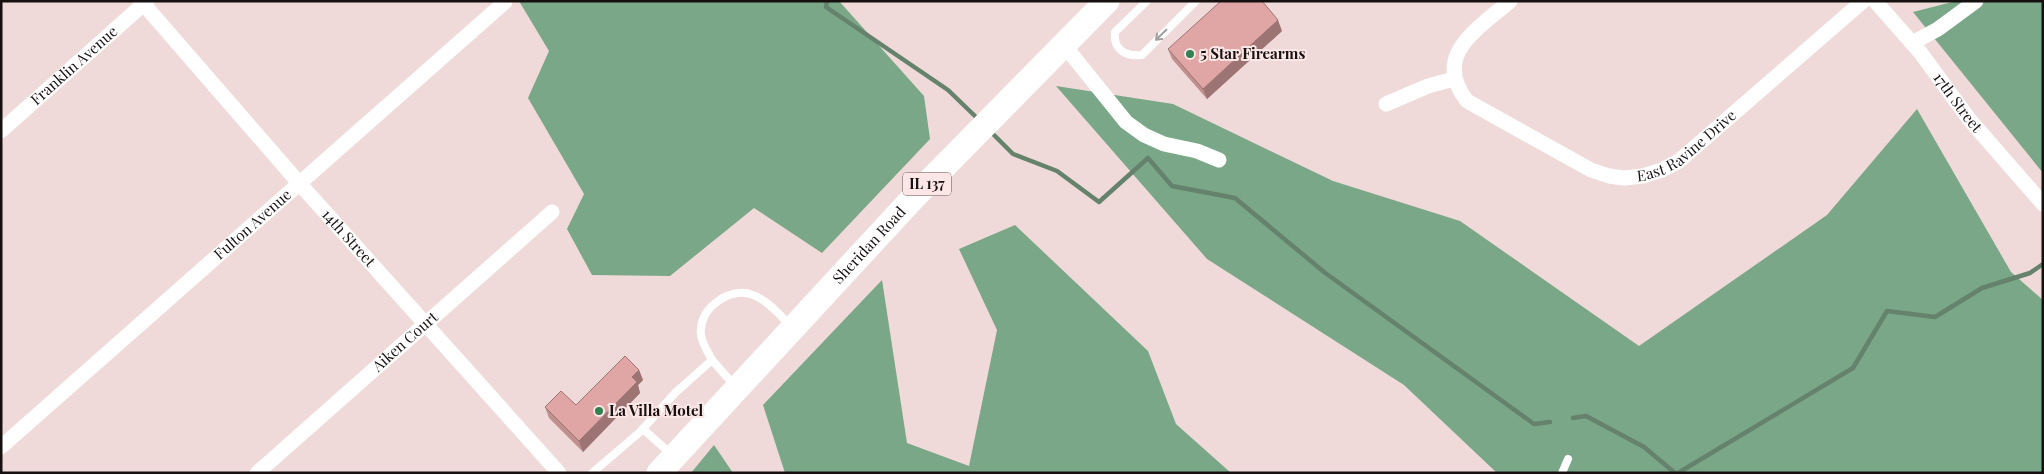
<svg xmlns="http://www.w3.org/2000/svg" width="2044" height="474" viewBox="0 0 2044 474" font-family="'Playfair Display',serif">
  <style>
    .forest { fill: #79a787 }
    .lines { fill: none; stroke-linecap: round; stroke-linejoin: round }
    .stream { stroke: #65836c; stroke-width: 4.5 }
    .service { stroke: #fff; stroke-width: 8 }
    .minor { stroke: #fff; stroke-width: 15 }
    .primary { stroke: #fff; stroke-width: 25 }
    .wall { fill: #c08f8e }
    .shaded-wall { fill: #9c7474 }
    .building { fill: #dfa6a5; stroke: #9c7474 }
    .oneway { stroke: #a29f9f }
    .poi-dot { fill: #318151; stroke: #fce7e6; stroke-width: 2 }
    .labels { text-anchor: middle; stroke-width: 4; stroke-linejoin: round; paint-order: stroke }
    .shield { fill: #fce7e6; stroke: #5c5050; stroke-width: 1 }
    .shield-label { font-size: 14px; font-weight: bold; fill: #171010 }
    .poi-label { font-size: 15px; font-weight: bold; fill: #171010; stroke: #fce7e6; text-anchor: start }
    .street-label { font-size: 15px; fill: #171010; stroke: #fce7e6 }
  </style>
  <rect width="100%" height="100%" fill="#efdad9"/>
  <!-- forest -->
  <g class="forest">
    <path d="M519,1h320l85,95 6,43 -108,114 -68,-45 -84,68 -78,-1 -25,-46 17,-35 -56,-96 21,-47z"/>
    <path d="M1956,1h87v172l-130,-161z"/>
    <path d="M1056,86l117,18 160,77 127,40 179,125 188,-131 90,-106 94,163 32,28v173h-546l-93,-88 -197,-126z"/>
    <path d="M1015,225l133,126 28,73 55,49h-446l-22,-68 119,-125 25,163 62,23 28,-136 -38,-81z"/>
    <path d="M714,445l19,28h-42z"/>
  </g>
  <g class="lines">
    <!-- stream -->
    <g class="stream">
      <path d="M827,1l-1,6 122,83 28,27"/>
      <path d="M994,135l19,19 44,17 42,31 49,-44 24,28 63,12 89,74 210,152 16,-2"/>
      <path d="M1573,418l13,-2 58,31 31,26"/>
      <path d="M1678,473l175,-105 34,-57 48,6 47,-29 48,-15 13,-9"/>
    </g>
    <!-- service -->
    <g class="service">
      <path d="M1147,1l-32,31c-2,17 10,25 27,23l54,-54"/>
      <path d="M712,360c-5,-10 -13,-21 -11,-32 2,-22 29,-40 49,-34 15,4 29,20 40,31"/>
      <path d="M643,429l28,25"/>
      <path d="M592,473l48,-41 35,-39 37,-33 22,25"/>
      <path d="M1562,473l6,-14"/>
    </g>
    <!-- minor -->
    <g class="minor">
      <path id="s1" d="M141,1l158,182 260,290"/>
      <path id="s2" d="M1510,1c-32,28 -79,54 -43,100l124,69 18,6 15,2 19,-2 19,-6 17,-9 184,-160"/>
      <path id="s3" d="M1875,1l45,51 49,67 74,85"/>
      <path d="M1912,43l26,-14 38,-28"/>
      <path d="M1064,45l62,77 18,13 20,9 33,7 22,9"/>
      <path d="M1386,104l42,-18 26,-7"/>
      <path id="s4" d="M1,131l146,-130"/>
      <path id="s5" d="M1,447l504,-445"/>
      <path id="s6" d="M257,473l295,-261"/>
    </g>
    <!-- primary -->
    <path class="primary" id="s7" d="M659,473l256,-277 192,-195"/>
  </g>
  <!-- wall -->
  <g class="wall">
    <path d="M1282,31l-75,68 -35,-40 -4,-10z"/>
    <path d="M639,370l4,10 -5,5 2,8 -57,59 -34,-34 -4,-11 31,-2z"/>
  </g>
  <!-- shaded-wall -->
  <g class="shaded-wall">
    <path d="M1278,20l4,11 -75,68 -4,-10z"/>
    <path d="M639,370l4,10 -5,5 2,8 -57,59 -4,-11 53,-64z"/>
  </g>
  <!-- building -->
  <g class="building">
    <path d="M1221,1h41l16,19 -75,69 -35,-40z"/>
    <path d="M625,356l14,14 -7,7 5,5 -58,59 -34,-34 16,-16 15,14z"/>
  </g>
  <!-- one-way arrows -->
  <defs><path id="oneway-shaft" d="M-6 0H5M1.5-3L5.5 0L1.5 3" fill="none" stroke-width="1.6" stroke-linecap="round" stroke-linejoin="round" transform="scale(1.25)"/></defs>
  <use class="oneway" href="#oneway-shaft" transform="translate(1161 35) rotate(136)"/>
  <!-- markers -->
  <g class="poi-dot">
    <circle cx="1190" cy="54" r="5"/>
    <circle cx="599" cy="411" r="5"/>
  </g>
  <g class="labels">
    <!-- shield labels -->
    <rect class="shield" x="903" y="172.5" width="48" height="23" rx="4"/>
    <g class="shield-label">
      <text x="927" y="189">IL 137</text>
    </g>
    <!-- poi labels -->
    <g class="poi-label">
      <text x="1200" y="59">5 Star Firearms</text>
      <text x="609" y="416">La Villa Motel</text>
    </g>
    <!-- street labels -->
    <g class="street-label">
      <text dy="5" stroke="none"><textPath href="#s4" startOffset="98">Franklin Avenue</textPath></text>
      <text dy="5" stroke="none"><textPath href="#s3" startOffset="131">17th Street</textPath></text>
      <text dy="5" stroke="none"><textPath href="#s2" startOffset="374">East Ravine Drive</textPath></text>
      <text dy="5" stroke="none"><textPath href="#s5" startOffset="336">Fulton Avenue</textPath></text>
      <text dy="5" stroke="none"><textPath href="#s1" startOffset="315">14th Street</textPath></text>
      <text dy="5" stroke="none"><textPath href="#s7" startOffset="310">Sheridan Road</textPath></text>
      <text dy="5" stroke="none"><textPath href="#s6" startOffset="198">Aiken Court</textPath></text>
    </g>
  </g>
  <!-- border -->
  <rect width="2044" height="474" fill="none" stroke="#171010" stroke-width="5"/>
</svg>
